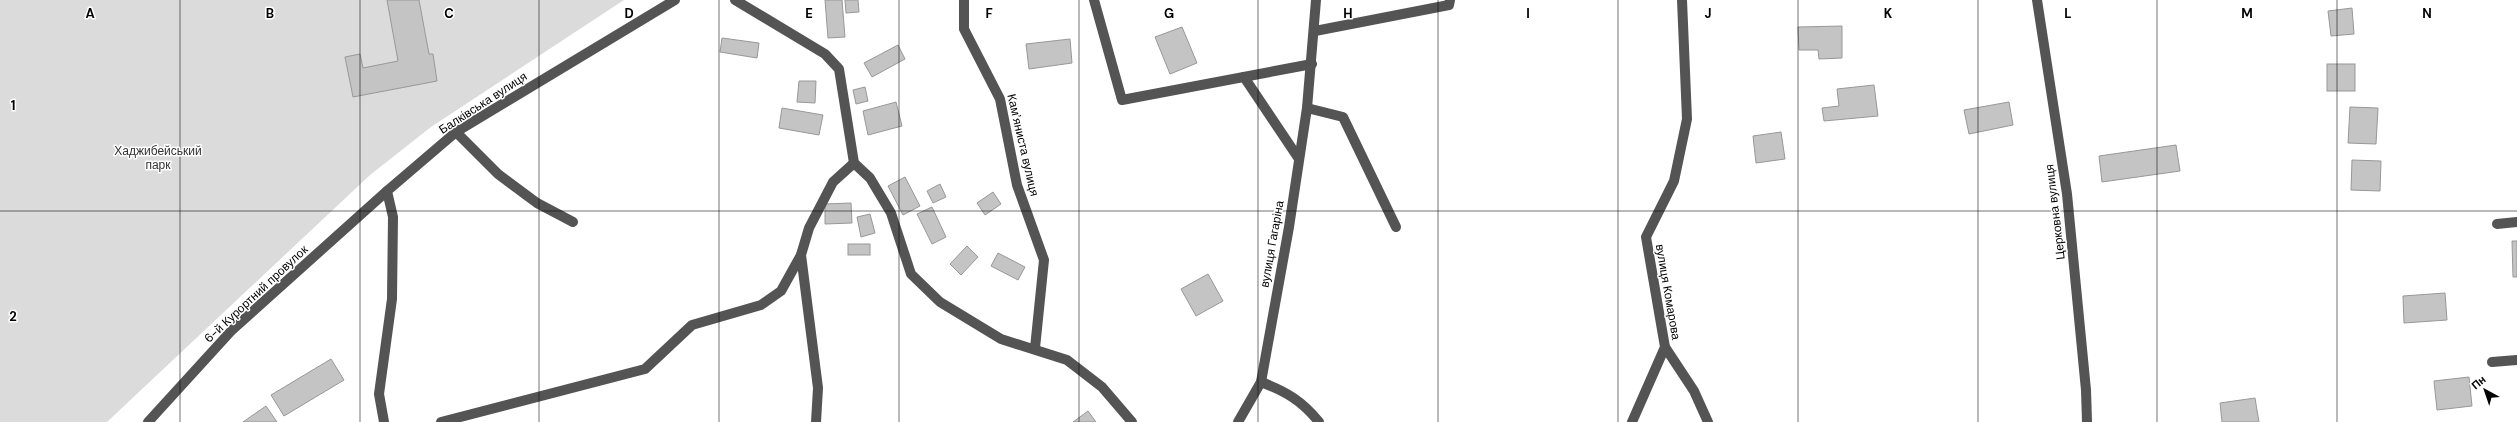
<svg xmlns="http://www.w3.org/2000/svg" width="2517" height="422" viewBox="0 0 2517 422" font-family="'DM Sans',sans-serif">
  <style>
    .green { fill: #dbdbdb }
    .building { fill: #c4c4c4; stroke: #989898 }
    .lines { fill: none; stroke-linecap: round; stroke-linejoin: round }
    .minor { stroke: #545454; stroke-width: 10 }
    .grid { fill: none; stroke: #000; stroke-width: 1; stroke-opacity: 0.55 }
    .labels { text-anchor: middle; stroke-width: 3; stroke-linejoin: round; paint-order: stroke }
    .street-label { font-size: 12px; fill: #000; stroke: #fff }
    .park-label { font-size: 12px; fill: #323232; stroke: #fff }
    .grid-label { font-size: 13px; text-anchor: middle; font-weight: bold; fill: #000; stroke: #fff; stroke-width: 3; stroke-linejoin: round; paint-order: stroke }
  </style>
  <rect width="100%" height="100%" fill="#fff"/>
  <!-- green -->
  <path class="green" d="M0,0h624l-193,127 -61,48 -263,247h-107z"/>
  <!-- building -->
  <g class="building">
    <path d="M387,0h32l10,54h4l4,27 -84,16 -8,-40 15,-3 3,14 35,-7z"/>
    <path d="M825,0h17l3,37 -17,1z"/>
    <path d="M845,0h13l1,12 -13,1z"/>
    <path d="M2352,8l2,26 -23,2 -3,-25z"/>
    <path d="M1842,26v32l-23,1 -1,-9h-19l-1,-23z"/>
    <path d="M1182,27l15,36 -27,11 -15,-37z"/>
    <path d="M722,38l37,5 -2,15 -37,-6z"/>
    <path d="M1070,39l2,24 -43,6 -3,-25z"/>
    <path d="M898,45l7,14 -33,18 -8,-14z"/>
    <rect x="2327" y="64" width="28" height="27"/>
    <path d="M799,81h17l-1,22 -18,-1z"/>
    <path d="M1874,85l4,31 -54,5 -2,-13 17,-2 -2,-17z"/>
    <path d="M865,87l3,14 -12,3 -3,-14z"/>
    <path d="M896,102l6,24 -34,9 -5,-24z"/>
    <path d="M2009,102l4,23 -44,9 -5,-24z"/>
    <path d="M2350,107l28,1 -2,36 -28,-1z"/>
    <path d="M782,108l41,7 -4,20 -40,-7z"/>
    <path d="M1781,132l4,27 -29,4 -3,-27z"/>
    <path d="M2176,145l4,26 -78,11 -3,-26z"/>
    <path d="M2352,160l29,1 -1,30 -29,-1z"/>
    <path d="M905,177l15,29 -17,9 -15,-29z"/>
    <path d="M940,184l6,13 -13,6 -6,-12z"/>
    <path d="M993,192l8,12 -16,11 -8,-12z"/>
    <path d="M851,203l1,20 -27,1v-20z"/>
    <path d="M932,207l14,30 -14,7 -15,-30z"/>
    <path d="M870,214l5,19 -14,4 -4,-20z"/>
    <path d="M2512,241h5v36h-4z"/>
    <rect x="848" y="244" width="22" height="11"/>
    <path d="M967,246l11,11 -17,18 -11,-11z"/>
    <path d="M998,253l27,14 -7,13 -27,-14z"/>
    <path d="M1208,274l15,27 -27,15 -15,-27z"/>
    <path d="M2445,293l2,27 -43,3 -1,-27z"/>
    <path d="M331,359l13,21 -60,36 -13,-21z"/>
    <path d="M2469,377l3,29 -35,4 -3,-29z"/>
    <path d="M2255,398l4,24h-37l-2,-19z"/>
    <path d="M266,406l11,16h-34z"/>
    <path d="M1088,411l8,11h-23z"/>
  </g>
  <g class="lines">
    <!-- minor -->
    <g class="minor">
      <path d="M735,0l90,54 14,15 15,94 16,15 21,35 20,61 29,28 61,37 66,21 35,27 30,35"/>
      <path d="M964,0v29l36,70 17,86 27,75 -9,88"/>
      <path d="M1094,0l28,100 190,-36"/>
      <path d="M2037,0l30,194 19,196 1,32"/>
      <path d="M1315,31l134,-26 1,-5"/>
      <path d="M1244,77l55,82"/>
      <path d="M1307,108l36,9 53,110"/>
      <path d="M456,132l42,42 39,29 36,19"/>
      <path d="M2497,224l20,-2"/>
      <path d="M1665,347l29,44 14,31"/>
      <path d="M2492,362l25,-2"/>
      <path d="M1261,382c26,10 41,19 58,40"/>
      <path d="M148,422l84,-92 155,-139"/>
      <path d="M384,422l-5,-28 13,-95 1,-82 -6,-26 69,-59 219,-132"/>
      <path d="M441,422l204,-53 47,-44 69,-20 20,-14 20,-36"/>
      <path d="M816,422l2,-34 -17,-133 8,-27 24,-46 21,-19"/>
      <path d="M1238,422l23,-40 28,-155 18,-119 9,-108"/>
      <path d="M1632,422l33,-75 -19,-110 28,-56 13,-62 -5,-119"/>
    </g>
  </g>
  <!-- grid -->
  <path class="grid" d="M180,0v422M360,0v422M539,0v422M719,0v422M899,0v422M1079,0v422M1258,0v422M1438,0v422M1618,0v422M1798,0v422M1978,0v422M2157,0v422M2337,0v422M0,211h2517"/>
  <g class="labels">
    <!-- street labels -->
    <g class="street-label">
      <text transform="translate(483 103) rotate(-33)" y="4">Балківська вулиця</text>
      <text transform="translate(1023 145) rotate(77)" y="4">Камʼяниста вулиця</text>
      <text transform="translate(2055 212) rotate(-97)" y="4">Церковна вулиця</text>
      <text transform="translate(1272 244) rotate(-80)" y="4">вулиця Гагаріна</text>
      <text transform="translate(1668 292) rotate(80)" y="4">вулиця Комарова</text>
      <text transform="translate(256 294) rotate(-43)" y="4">6-й Курортний провулок</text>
    </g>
    <!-- park labels -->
    <g class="park-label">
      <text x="158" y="155">Хаджибейський<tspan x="158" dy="14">парк</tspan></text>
    </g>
  </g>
  <g class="grid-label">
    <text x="90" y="18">A</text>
    <text x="270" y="18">B</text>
    <text x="449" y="18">C</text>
    <text x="629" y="18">D</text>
    <text x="809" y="18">E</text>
    <text x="989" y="18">F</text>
    <text x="1169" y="18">G</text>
    <text x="1348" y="18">H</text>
    <text x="1528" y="18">I</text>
    <text x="1708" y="18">J</text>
    <text x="1888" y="18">K</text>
    <text x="2068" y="18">L</text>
    <text x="2247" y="18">M</text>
    <text x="2427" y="18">N</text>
    <text x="13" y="110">1</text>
    <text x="13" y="321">2</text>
  </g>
  <!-- north arrow -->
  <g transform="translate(2485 390) rotate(320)" stroke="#ffffff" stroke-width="3" paint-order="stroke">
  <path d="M0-3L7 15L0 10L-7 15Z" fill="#000000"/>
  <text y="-6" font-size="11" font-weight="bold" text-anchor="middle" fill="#000000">Пн</text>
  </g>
</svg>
